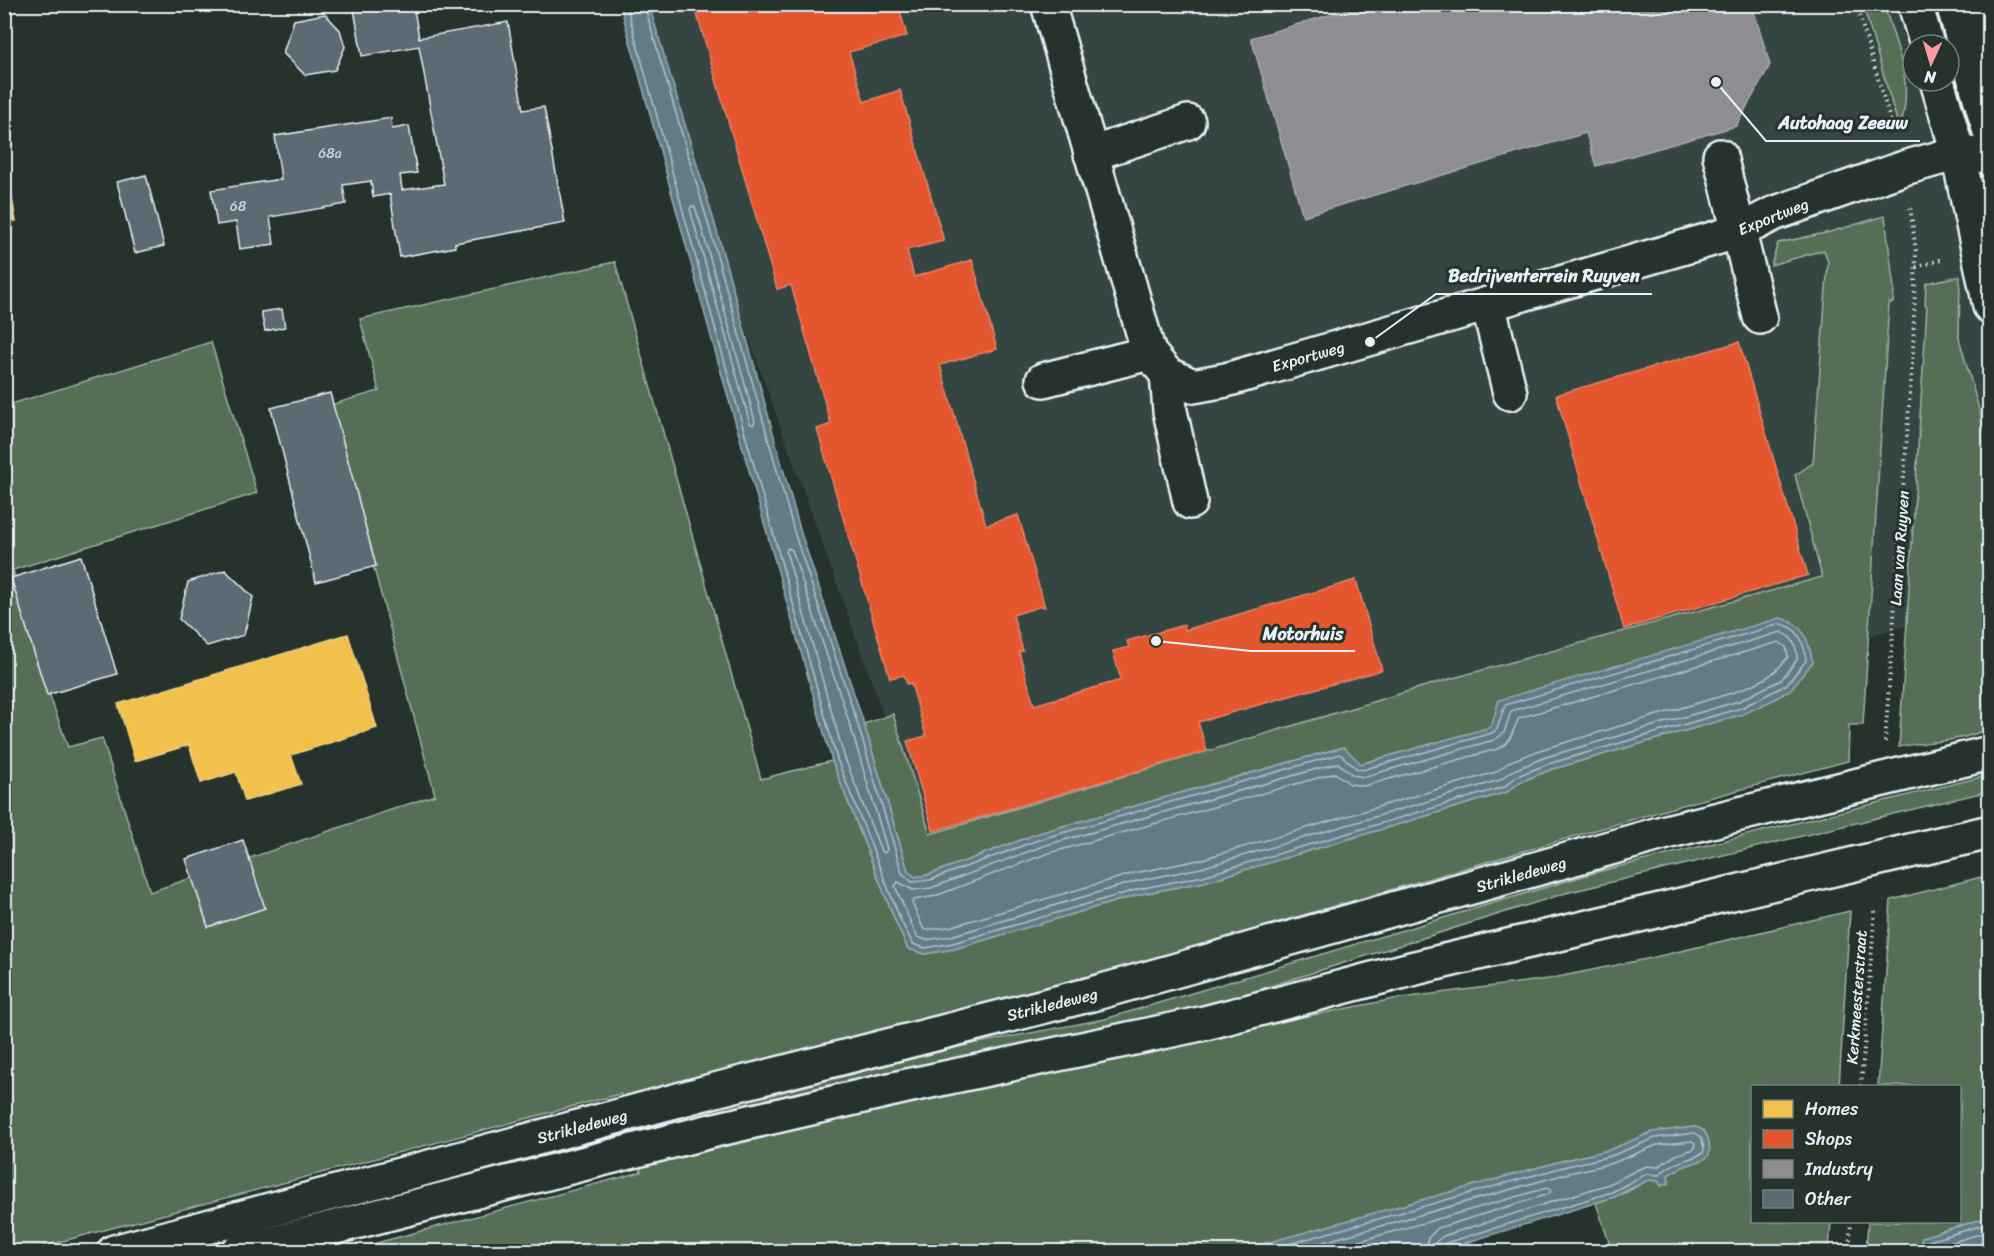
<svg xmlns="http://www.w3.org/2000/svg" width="1994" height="1256" viewBox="0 0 1994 1256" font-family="Sriracha,sans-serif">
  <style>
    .built { fill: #364442; fill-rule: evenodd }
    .green { fill: #566e54; stroke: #9fb0a6; stroke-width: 1.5 }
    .water { fill: #627c86; stroke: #98abb4; stroke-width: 1.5 }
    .homes { fill: #f2c14e; stroke: #efcf81; stroke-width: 1.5 }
    .shops { fill: #e4572e; stroke: #e5856b; stroke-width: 1.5 }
    .industry { fill: #8d8d92; stroke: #a8abb1; stroke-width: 1.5 }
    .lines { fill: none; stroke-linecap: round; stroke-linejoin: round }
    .shore { stroke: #b2c2ca; stroke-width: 1.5 }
    .building { fill: #5c6a73; stroke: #e8f1f8; stroke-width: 1.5 }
    .minor-casing { stroke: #e8f1f8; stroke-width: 38 }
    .major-casing { stroke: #e8f1f8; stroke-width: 38 }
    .path { stroke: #e8f1f8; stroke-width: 4; stroke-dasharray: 1.5 4.5; stroke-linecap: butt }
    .minor { stroke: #26332d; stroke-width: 33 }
    .major { stroke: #26332d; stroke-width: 33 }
    .labels { text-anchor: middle; stroke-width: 6; stroke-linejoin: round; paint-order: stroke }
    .number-label { font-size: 14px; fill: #c5cfd7 }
    .street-label { font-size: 16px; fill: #e8f1f8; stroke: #26332d }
    .leader { fill: none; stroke: #e8f1f8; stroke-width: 2 }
    .callout-dot { fill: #e8f1f8; stroke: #26332d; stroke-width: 2 }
    .callout-label { font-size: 18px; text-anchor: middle; font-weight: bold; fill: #e8f1f8; stroke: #26332d; stroke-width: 6; stroke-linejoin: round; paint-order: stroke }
  </style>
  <rect width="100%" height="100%" fill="#26332d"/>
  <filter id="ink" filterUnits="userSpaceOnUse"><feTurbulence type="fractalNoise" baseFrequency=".0167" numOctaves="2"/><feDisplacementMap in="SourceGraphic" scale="12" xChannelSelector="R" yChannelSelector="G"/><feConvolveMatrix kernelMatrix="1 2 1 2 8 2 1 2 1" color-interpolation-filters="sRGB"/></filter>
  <g filter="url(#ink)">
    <!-- built -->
    <path class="built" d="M630,5h1359v598l-118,32 -921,266zM1913,45h36v36h-36z"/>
    <!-- green -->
    <g class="green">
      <path d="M1863,5h21c12,41 32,81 15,123z"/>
      <path d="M1885,216l9,73 -1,14h-4l-26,422h-14l-1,36 -169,45 -761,221 -296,71 -2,-4 -595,157 -20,1v-846l206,-64 46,151 -244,77 39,132 16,45 34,-9 48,154 285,-97 -105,-390 49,-14 -19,-72 255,-57 146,517 71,-18 64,162 12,26 17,5 29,-5 187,-55 63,-12 303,-90 13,-10 30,-12 193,-56 -244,-14 -7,27 -132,37 -17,-17 -304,86 -111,42 -13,2 -7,-6 -44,-147 29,-10 37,120 516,-154 376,-103 -27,-102 18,-12 15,-201 -4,-12 -53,15 7,-22 52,-11z"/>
      <path d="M1960,276l-1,62 30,107v283c-26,14 -61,13 -90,19l28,-441 -2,-1 1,-22z"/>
      <path d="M1989,775v16l-423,102 -394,124 -521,115 -3,-9 255,-66 202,-38 492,-147z"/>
      <path d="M1989,875v342l-67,20 -2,14 -54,1 2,-30h92v-136h-82l13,-186z"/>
      <path d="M1850,911l-11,175h-87v136h79l-2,29h-217l-16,-48 31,-11 21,-12 21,3 -1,-8 14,-8 24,-9c2,-13 6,-29 -12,-31l-46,6 -13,7 -26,10 -44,10 -327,91 -895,1 298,-80 -1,-5 26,-6 4,-8 438,-97 286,-57 154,-20 103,-21z"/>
    </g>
    <!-- water -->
    <g class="water">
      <path d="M620,5h29l65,216 87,312 63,191 44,147 7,6 13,-2 111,-42 305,-86 17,17 130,-37 8,-27 281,-82c25,5 28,23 33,44l-23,28 -17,10 -30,14 -193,56 -30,12 -13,10 -303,90 -63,12 -187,55 -29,5 -17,-5 -12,-26 -64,-162 -117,-410z"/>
      <path d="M1694,1127c14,1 17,16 15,28l-6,5 -21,7 -14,8 1,8 -8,3 -3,-5 -10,-1 -34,17 -175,54h-201l327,-91 44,-10 44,-18z"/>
      <path d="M1989,1217v34h-69l2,-14z"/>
    </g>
    <!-- homes -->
    <g class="homes">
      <path d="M11,193l5,28 -12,3v-30z"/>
      <path d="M348,634l29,94 -86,27 10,29 -56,17 -9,-29 -35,11 -12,-38 -54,16 -17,-57z"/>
    </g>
    <!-- shops -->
    <g class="shops">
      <path d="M694,4h204l9,32 -58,16 15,50 36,-12 44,151 -37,9 7,27 58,-17 25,89 -57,16 46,160 32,-10 27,92 -3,-1 -29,9 10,36 -4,1 15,53 87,-25 -8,-29 16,-4 -2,-6 57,-16 1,5 171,-50 26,90 -184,52 9,29 -274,80 -26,-90 19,-5 -15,-53 -4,1 -3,-9 -14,3 -73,-249 14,-5 -40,-139 -14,4z"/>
      <path d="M1739,342l69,233 -184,54 -68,-234z"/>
    </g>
    <!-- industry -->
    <path class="industry" d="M1366,4h386l18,61 -34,61 -140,40 -10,-33 -283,83 -52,-178z"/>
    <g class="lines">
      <!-- shore -->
      <g class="shore">
        <path d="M626,4l95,345 116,410 64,162 12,23 12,4 28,-5 186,-54 64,-13 301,-89 13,-11 31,-12 193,-56 45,-23 20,-24c-1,-16 -7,-35 -26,-37l-275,81 -8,24 -5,4 -130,37 -6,-2 -16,-14 -299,85 -111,41 -18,2 -10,-9 -44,-148 -63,-190 -87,-312 -64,-219"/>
        <path d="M692,206l3,1 6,18 54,196 -2,4 -3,-2 -60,-214z"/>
        <path d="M788,548l4,2 59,178 36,121 -2,4 -4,-2 -37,-95 -58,-205z"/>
        <path d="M1781,632c12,4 16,15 16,28l-16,20 -42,21 -193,56 -32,13 -14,10 -299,88 -64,13 -186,55 -25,4 -9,-3 -22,-51 3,-4 15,8 18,-2 112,-42 295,-83 15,12 10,2 131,-37 10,-7 7,-22z"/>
        <path d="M1779,642l7,5 2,10c-17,22 -29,25 -53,35l-192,57 -32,12 -15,11 -297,88 -64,13 -186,54 -25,3 -12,-27 2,-3 21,-4 111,-42 289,-81 15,11 14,2 133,-37c15,-6 15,-18 22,-31z"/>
        <path d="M1260,1252l307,-86 44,-10 44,-18 40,-5 6,4 3,11 -1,5c-14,8 -32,8 -43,22l-14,-1 -34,18 -166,51 -4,3 -1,6"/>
        <path d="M1288,1252l281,-79 44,-10 44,-18 35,-4 3,2 -1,6 -18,6 -19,12 -10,-1 -10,4 -28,14 -166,52 -7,6 -2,10"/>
        <path d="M1321,1252l226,-64 4,2 -2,4 -111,34 -10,10 -3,14"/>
        <path d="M1926,1252l3,-11 61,-18"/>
        <path d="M1933,1252l3,-5 54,-16"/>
      </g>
    </g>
    <!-- building -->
    <g class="building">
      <path d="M380,4h33l6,34 89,-16 15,88 21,-3 21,116 -110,20v4l-55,10 -10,-63 -17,3 -2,-16 -28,4 3,19 -76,13 4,27 -34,5 -4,-27 -19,3 -6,-35 70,-11 -6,-43 116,-18 1,11 17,-3 8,47 -17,2 2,15 42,-6 -25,-138 -57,10 -8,-47z"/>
      <path d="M325,14l15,16 5,17 -10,23 -30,5 -22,-22 11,-33z"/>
      <path d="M146,175l18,71 -29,7 -18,-71z"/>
      <path d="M282,309l3,18 -20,4 -4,-19z"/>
      <path d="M330,393l46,173 -60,16 -45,-174z"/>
      <path d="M81,556l36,118 -70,21 -36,-117z"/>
      <path d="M225,570l28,27 -9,38 -37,11 -28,-27 9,-37z"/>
      <path d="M243,840l22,68 -57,19 -22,-68z"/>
    </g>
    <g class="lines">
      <defs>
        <g id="minor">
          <path d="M1048,4l101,349 18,21 26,12 33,-6 514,-149 33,-17 131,-46 54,-15 32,3"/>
          <path d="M1915,4l12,41"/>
          <path d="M1953,4l37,128"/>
          <path d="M1961,32l29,-8"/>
          <path d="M1937,81l21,72 32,153"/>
          <path d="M1091,154l97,-32"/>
          <path d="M1720,156l40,161"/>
          <path d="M1488,304l22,89"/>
          <path d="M1167,374l3,37 20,91"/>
          <path d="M1043,380l106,-27"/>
        </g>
        <g id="major">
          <path d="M114,1252l605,-163 373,-95 578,-163 320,-78"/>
          <path d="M238,1252l477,-122 192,-44 298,-63 210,-55 575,-136"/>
        </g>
      </defs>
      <!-- minor casing -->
      <use href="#minor" class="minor-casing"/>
      <!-- major casing -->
      <use href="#major" class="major-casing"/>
      <!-- path -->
      <g class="path">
        <path d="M1856,4l38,129"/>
        <path d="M1916,267l28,-8"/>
        <path d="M1885,742l28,-391 3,-99 -6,-47"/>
        <path d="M1861,1086l14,-177"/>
        <path d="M1849,1252l2,-30"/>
      </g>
      <!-- minor -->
      <use href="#minor" class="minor"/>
      <!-- major -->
      <use href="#major" class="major"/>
    </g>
  </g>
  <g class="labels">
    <!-- number labels -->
    <g class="number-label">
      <text x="330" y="158">68a</text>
      <text x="238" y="211">68</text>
    </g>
    <!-- street labels -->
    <g class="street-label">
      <text transform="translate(1773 216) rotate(-22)" y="6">Exportweg</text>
      <text transform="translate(1308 356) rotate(-16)" y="6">Exportweg</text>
      <text transform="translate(1899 548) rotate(-86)" y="6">Laan van Ruyven</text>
      <text transform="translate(1521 874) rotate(-16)" y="6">Strikledeweg</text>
      <text transform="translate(1856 997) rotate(-86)" y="6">Kerkmeesterstraat</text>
      <text transform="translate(1052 1004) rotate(-14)" y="6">Strikledeweg</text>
      <text transform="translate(582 1126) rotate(-15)" y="6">Strikledeweg</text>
    </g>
  </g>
  <!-- callouts -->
  <path class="leader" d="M1716 82L1766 141H1920M1370 342L1436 294H1652M1156 641L1251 651H1355"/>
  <g class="callout-dot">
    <circle cx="1716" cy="82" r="6"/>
    <circle cx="1370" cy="342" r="6"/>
    <circle cx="1156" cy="641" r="6"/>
  </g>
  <g class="callout-label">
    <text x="1843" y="129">Autohaag Zeeuw</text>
    <text x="1544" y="282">Bedrijventerrein Ruyven</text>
    <text x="1303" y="640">Motorhuis</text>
  </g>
  <!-- margin -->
  <rect width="1994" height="1256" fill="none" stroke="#26332d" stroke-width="24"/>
  <rect x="12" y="12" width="1970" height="1232" fill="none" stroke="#e8f1f8" stroke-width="2" filter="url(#ink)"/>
  <!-- legend -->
  <rect x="1751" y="1085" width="210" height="138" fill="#26332d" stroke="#747f7e" stroke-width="1.5"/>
  <rect x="1763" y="1100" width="30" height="18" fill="#f2c14e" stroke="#747f7e" stroke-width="1.5"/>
  <text x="1805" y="1115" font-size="18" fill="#e8f1f8">Homes</text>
  <rect x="1763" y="1130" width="30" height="18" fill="#e4572e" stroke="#747f7e" stroke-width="1.5"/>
  <text x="1805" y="1145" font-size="18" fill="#e8f1f8">Shops</text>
  <rect x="1763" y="1160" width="30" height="18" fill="#8d8d92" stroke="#747f7e" stroke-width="1.5"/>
  <text x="1805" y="1175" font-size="18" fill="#e8f1f8">Industry</text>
  <rect x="1763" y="1190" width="30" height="18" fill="#5c6a73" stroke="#747f7e" stroke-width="1.5"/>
  <text x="1805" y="1205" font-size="18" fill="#e8f1f8">Other</text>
  <!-- north arrow -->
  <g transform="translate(1931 63) rotate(184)"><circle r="28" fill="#26332d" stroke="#747f7e" stroke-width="1.5"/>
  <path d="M0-4.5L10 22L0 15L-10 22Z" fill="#ff9aa2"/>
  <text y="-9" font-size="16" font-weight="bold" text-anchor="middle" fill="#e8f1f8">N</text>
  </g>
</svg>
